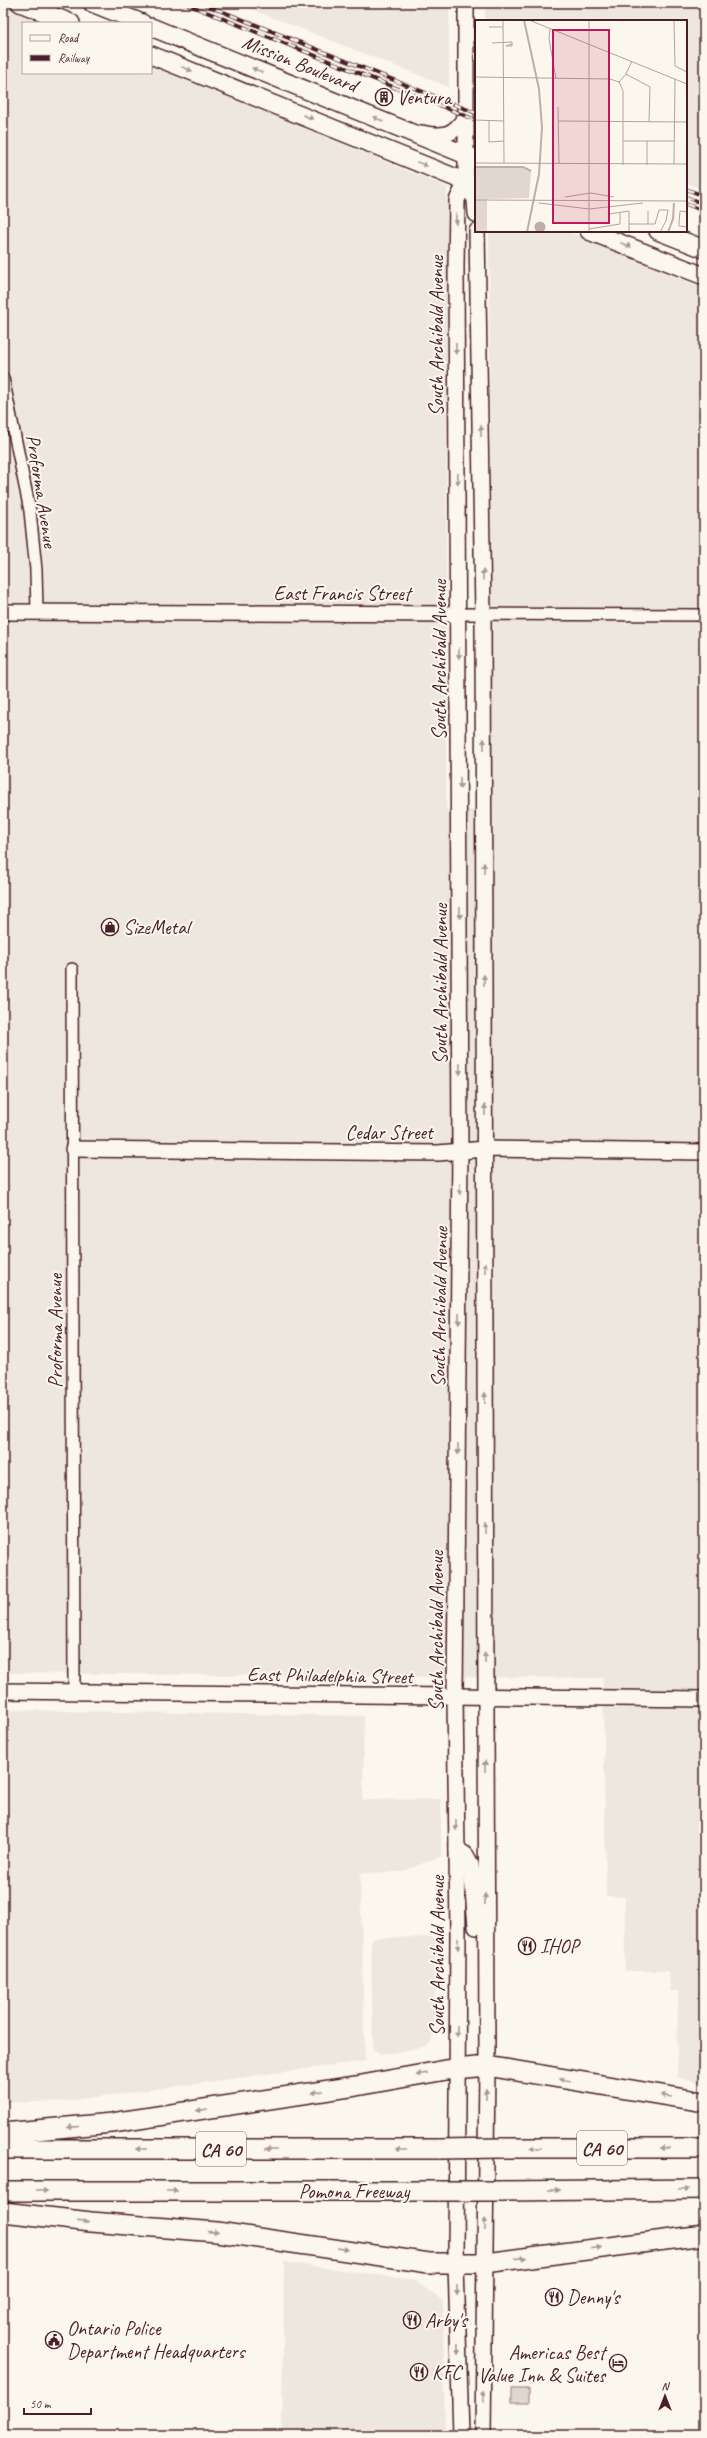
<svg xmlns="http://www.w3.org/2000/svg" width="707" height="2438" viewBox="0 0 707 2438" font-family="Caveat,sans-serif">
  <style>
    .built { fill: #eee7de }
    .green { fill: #e2d7d0; stroke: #967b7e }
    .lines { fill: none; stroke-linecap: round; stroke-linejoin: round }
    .street-casing { stroke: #4a1f2b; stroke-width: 14 }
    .secondary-casing { stroke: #4a1f2b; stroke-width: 18 }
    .primary-casing { stroke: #4a1f2b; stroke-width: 20 }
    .highway-casing { stroke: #4a1f2b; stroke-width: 22 }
    .street { stroke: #fbf7ec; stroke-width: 11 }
    .secondary { stroke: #fbf7ec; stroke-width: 15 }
    .primary { stroke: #fbf7ec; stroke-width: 17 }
    .highway { stroke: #fbf7ec; stroke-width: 19 }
    .rail-casing { stroke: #4a1f2b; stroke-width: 4 }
    .rail { stroke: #fbf7ec; stroke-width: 2.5; stroke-dasharray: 8; stroke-linecap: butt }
    .highway-bridge-casing { stroke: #4a1f2b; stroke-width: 22; stroke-linecap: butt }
    .highway-bridge { stroke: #fbf7ec; stroke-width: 19 }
    .oneway { fill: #ab9695 }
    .labels { text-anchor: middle; stroke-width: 4; stroke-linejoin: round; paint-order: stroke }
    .shield { fill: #fbf7ec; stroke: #7f6065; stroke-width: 1 }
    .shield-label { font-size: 19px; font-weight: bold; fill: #4a1f2b }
    .street-label { font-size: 20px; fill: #4a1f2b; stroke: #fbf7ec }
    .poi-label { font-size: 20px; fill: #4a1f2b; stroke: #fbf7ec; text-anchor: start }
    .inset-river { fill: none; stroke: #bfadaa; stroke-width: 2 }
    .inset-road { fill: none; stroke: #b4a19f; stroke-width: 1 }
    .view { fill: #c2185b; fill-opacity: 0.15; stroke: #c2185b; stroke-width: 2 }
    .inset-edge { fill: none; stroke: #4a1f2b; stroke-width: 2 }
  </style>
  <rect width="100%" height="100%" fill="#fbf7ec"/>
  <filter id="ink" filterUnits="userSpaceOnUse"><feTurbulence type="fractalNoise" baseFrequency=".025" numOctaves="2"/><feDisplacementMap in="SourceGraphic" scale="8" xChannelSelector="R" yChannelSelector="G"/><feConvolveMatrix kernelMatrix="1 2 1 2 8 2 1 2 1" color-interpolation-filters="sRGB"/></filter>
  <g filter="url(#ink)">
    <!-- built -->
    <g class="built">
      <path d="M236,3h213v84z"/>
      <path d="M485,3h219v187l-18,-7v-162h-201z"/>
      <path d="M3,4l47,19h-27v50h128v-8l296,122 -1,623h46l-3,-579h77l138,57v1795l-27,-6 1,-86h-8l-1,-20h-44v-74l-19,-1 -3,-218 -600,-5z"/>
      <path d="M3,1710l361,6 -1,84 78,-1v57l-40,16 -41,1 5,188 -299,40 -63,2z"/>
      <path d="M432,1937l8,6v33l-6,19v36l-3,11 -7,5 -44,8 -7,-5 -2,-109 4,-3z"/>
      <path d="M284,2262l130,18 29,21 2,134h-163z"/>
    </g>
    <!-- green -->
    <rect class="green" x="512" y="2389" width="16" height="14"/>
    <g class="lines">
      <defs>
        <g id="street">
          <path d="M3,378l27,133 6,59 1,42"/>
          <path d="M459,614l245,1"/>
          <path d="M72,969l2,724"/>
        </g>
        <g id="secondary">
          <path d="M422,133c22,5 32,2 44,-17"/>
          <path d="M466,182l9,18 1,14"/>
          <path d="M477,231l6,383 4,1452 -4,369"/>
          <path d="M3,612l456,2"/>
          <path d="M73,1149l365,4 47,-4 219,3"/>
          <path d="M3,1691l701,8"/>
          <path d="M457,1849l9,6 5,9 5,63"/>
          <path d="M461,2435l-5,-171 2,-331 -3,-236 5,-547 -4,-883 1,-67 9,-18v-179"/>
        </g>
        <g id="primary">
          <path d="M20,3l51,20"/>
          <path d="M92,3l50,20"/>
          <path d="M151,27l325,132"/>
          <path d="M151,55l325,131"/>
          <path d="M589,231l115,45"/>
          <path d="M658,231l46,18"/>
        </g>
        <g id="highway">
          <path d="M3,2133l109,-10 244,-37 90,-16 41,-4 217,36"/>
          <path d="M501,2148h203"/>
          <path d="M3,2149h437"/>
          <path d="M3,2191h437"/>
          <path d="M501,2191l203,-2"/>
          <path d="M3,2212l88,10 126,10 212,31h56l219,-28"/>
        </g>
      </defs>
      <!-- street casing -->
      <use href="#street" class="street-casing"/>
      <!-- secondary casing -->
      <use href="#secondary" class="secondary-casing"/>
      <!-- primary casing -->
      <use href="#primary" class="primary-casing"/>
      <!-- highway casing -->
      <use href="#highway" class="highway-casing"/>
      <!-- street -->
      <use href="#street" class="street"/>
      <!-- secondary -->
      <use href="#secondary" class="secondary"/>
      <!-- primary -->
      <use href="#primary" class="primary"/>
      <!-- highway -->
      <use href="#highway" class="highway"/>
      <defs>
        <g id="rail">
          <path d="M184,3l292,117"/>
          <path d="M201,3l275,110"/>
          <path d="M686,189l18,7"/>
          <path d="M686,197l18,7"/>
          <path d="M686,204l18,7"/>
        </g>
      </defs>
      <!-- rail casing -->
      <use href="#rail" class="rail-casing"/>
      <!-- rail -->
      <use href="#rail" class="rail"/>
      <defs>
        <g id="highway-bridge">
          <path d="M440,2149l61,-1"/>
          <path d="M440,2191h61"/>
        </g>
      </defs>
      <!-- highway-bridge casing -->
      <use href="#highway-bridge" class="highway-bridge-casing"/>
      <!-- highway-bridge -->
      <use href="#highway-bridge" class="highway-bridge"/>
    </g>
    <!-- one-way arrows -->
    <defs><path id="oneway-solid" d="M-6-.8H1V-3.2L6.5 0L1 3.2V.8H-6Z"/></defs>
    <g class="oneway">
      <use href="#oneway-solid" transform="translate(187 69) rotate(22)"/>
      <use href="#oneway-solid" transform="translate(257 70) rotate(-158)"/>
      <use href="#oneway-solid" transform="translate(308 117) rotate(23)"/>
      <use href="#oneway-solid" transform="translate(378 119) rotate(-158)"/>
      <use href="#oneway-solid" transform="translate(422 164) rotate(22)"/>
      <use href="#oneway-solid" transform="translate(456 219) rotate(91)"/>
      <use href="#oneway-solid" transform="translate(626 245) rotate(22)"/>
      <use href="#oneway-solid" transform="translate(456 349) rotate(89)"/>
      <use href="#oneway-solid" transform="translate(481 431) rotate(-91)"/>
      <use href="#oneway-solid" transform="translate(458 479) rotate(89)"/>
      <use href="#oneway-solid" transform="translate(483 575) rotate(-91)"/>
      <use href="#oneway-solid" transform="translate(459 653) rotate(90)"/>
      <use href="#oneway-solid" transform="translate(484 744) rotate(-90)"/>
      <use href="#oneway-solid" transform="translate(460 783) rotate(90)"/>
      <use href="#oneway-solid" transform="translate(484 868) rotate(-90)"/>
      <use href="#oneway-solid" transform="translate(460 913) rotate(90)"/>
      <use href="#oneway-solid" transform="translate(484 980) rotate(-90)"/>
      <use href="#oneway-solid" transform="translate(460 1069) rotate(90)"/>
      <use href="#oneway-solid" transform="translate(485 1110) rotate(-90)"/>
      <use href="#oneway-solid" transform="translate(460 1189) rotate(91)"/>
      <use href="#oneway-solid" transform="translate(485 1268) rotate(-90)"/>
      <use href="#oneway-solid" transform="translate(459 1319) rotate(91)"/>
      <use href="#oneway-solid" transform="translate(485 1398) rotate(-90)"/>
      <use href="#oneway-solid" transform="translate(458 1449) rotate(91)"/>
      <use href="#oneway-solid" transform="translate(485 1528) rotate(-90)"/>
      <use href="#oneway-solid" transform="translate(485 1658) rotate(-90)"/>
      <use href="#oneway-solid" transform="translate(485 1766) rotate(-90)"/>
      <use href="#oneway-solid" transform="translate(456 1825) rotate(89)"/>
      <use href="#oneway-solid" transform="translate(485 1899) rotate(-90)"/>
      <use href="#oneway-solid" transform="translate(458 1944) rotate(90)"/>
      <use href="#oneway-solid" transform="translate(457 2031) rotate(90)"/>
      <use href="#oneway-solid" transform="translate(422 2074) rotate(170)"/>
      <use href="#oneway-solid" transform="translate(565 2080) rotate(-170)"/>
      <use href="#oneway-solid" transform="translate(317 2092) rotate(171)"/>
      <use href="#oneway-solid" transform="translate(486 2094) rotate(-89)"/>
      <use href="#oneway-solid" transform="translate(666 2096) rotate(-171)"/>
      <use href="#oneway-solid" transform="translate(202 2110) rotate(171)"/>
      <use href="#oneway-solid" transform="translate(73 2127) rotate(175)"/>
      <use href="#oneway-solid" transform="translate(535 2148) rotate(180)"/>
      <use href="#oneway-solid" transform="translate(665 2148) rotate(180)"/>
      <use href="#oneway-solid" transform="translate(141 2149) rotate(180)"/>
      <use href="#oneway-solid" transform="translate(271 2149) rotate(180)"/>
      <use href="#oneway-solid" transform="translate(401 2149) rotate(180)"/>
      <use href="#oneway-solid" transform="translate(684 2189)"/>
      <use href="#oneway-solid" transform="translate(554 2190)"/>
      <use href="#oneway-solid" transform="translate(42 2191)"/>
      <use href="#oneway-solid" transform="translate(172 2191)"/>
      <use href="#oneway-solid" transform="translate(83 2221) rotate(7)"/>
      <use href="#oneway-solid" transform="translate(485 2224) rotate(-89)"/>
      <use href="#oneway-solid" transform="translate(213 2232) rotate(5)"/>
      <use href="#oneway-solid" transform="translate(596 2248) rotate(-7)"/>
      <use href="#oneway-solid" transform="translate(343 2249) rotate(9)"/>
      <use href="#oneway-solid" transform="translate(521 2258) rotate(-7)"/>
      <use href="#oneway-solid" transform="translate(457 2290) rotate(89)"/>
      <use href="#oneway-solid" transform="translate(458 2349) rotate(89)"/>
      <use href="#oneway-solid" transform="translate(483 2396) rotate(-89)"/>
    </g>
  </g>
  <!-- icons -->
  <defs>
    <symbol id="building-ring" viewBox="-11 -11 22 22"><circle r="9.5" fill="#fbf7ec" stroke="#4a1f2b" stroke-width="1.5"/><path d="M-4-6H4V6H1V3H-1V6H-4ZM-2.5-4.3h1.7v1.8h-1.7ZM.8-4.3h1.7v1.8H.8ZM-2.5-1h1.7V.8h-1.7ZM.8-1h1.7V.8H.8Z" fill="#4a1f2b"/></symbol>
    <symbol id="shop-ring" viewBox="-11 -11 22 22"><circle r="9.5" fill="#fbf7ec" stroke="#4a1f2b" stroke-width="1.5"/><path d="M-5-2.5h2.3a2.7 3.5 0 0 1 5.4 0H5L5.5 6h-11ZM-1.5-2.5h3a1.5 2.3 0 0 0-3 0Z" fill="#4a1f2b"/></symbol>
    <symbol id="restaurant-ring" viewBox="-11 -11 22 22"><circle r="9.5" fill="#fbf7ec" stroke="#4a1f2b" stroke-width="1.5"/><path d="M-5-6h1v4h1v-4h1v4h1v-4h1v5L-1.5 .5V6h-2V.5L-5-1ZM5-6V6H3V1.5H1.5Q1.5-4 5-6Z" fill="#4a1f2b"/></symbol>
    <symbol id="civic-ring" viewBox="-11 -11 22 22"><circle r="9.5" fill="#fbf7ec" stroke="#4a1f2b" stroke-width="1.5"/><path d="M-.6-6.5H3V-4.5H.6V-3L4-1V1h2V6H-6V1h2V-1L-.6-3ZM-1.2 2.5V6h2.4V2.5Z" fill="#4a1f2b"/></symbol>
    <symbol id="hotel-ring" viewBox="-11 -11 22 22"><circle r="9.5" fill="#fbf7ec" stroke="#4a1f2b" stroke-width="1.5"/><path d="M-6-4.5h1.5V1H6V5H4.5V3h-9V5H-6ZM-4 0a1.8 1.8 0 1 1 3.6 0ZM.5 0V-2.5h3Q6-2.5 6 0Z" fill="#4a1f2b"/></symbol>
  </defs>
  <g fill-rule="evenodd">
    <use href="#building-ring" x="374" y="87" width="20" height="20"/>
    <use href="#shop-ring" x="100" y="917" width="20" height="20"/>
    <use href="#restaurant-ring" x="517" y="1936" width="20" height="20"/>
    <use href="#restaurant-ring" x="544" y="2287" width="20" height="20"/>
    <use href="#restaurant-ring" x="402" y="2310" width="20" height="20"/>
    <use href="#civic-ring" x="44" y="2330" width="20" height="20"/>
    <use href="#hotel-ring" x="608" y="2353" width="20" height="20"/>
    <use href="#restaurant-ring" x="409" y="2362" width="20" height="20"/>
  </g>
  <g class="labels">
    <!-- shield labels -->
    <g class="shield">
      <rect x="577" y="2131" width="50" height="34" rx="3"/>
      <rect x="196" y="2132" width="50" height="34" rx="3"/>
    </g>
    <g class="shield-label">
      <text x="602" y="2155">CA 60</text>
      <text x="221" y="2156">CA 60</text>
    </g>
    <!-- street labels -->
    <g class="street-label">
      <text transform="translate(300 63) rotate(22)" y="7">Mission Boulevard</text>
      <text transform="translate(436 336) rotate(-90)" y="7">South Archibald Avenue</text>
      <text transform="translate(42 491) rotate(81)" y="7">Proforma Avenue</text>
      <text x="342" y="600">East Francis Street</text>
      <text transform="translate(439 660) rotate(-90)" y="7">South Archibald Avenue</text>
      <text transform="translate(440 984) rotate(-90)" y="7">South Archibald Avenue</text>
      <text x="389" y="1139">Cedar Street</text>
      <text transform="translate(439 1307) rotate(-89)" y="7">South Archibald Avenue</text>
      <text transform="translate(55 1331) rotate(-90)" y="7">Proforma Avenue</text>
      <text transform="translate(436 1631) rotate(-90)" y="7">South Archibald Avenue</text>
      <text transform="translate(330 1675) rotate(1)" y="7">East Philadelphia Street</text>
      <text transform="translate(437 1956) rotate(-90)" y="7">South Archibald Avenue</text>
      <text x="354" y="2198">Pomona Freeway</text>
    </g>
    <!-- poi labels -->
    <g class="poi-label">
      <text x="397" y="104">Ventura</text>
      <text x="123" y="934">SizeMetal</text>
      <text x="540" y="1953">IHOP</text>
      <text x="567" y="2304">Denny's</text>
      <text x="425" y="2327">Arby's</text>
      <text x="67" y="2335">Ontario Police<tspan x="67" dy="23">Department Headquarters</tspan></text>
      <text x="605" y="2359" text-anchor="end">Americas Best<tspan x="605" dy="23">Value Inn &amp; Suites</tspan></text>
      <text x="432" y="2379">KFC</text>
    </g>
  </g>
  <!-- overview -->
  <g transform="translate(475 20)">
    <rect width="212" height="212" fill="#fbf7ec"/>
    <path d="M0,148h47l9,4 -2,26 -42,1v33h-12z" fill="#e2d7d0"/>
    <path d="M59.5 207a5.5 5.5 0 1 1 11 0a5.5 5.5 0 1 1-11 0Z" fill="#bfadaa"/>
    <path class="inset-river" d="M49,0l15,69 3,38 -3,47 -12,58M0,147h48l8,4M193,212l5,-13 1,-16"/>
    <path class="inset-road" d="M28,0l1,143M54,0l158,64M114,0v212M199,0l1,46 12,6M14,7h14M75,9l-1,10 7,40M17,23l20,-1v4h-6l6,-2M151,54l24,13 -1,35M0,57l135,2 9,3M83,87l1,57M0,100l29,1M14,101v21l15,-1M83,101l129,1M148,121h51M0,143l212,1M199,144l1,-85M148,145v-74l-4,-9 7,-8 6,-13M172,145v-24M90,177l26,-4 23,4M0,180l212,1M64,183l50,6 54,-6M173,191v13M212,192l-7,-1 -1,12v3l8,1M134,204v-10l20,-3v21M154,204h26l4,-14h9l-2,11 -6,11M114,209l31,-5v-12"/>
    <path class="view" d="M78,10h56v193h-56z"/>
    <rect width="212" height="212" class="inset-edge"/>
  </g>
  <!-- margin -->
  <rect width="707" height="2438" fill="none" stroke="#fbf7ec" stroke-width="16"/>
  <rect x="8" y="8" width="691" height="2422" fill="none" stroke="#4a1f2b" stroke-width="1.5" filter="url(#ink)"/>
  <!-- legend -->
  <rect x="22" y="22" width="130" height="52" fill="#fbf7ec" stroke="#b4a19f"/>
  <rect x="30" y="35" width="20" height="6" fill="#fbf7ec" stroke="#b4a19f"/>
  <text x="58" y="42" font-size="12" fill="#4a1f2b">Road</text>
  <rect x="30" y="55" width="20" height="6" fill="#4a1f2b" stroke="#b4a19f"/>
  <text x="58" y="62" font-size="12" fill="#4a1f2b">Railway</text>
  <!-- north arrow -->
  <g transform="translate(665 2396)" stroke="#fbf7ec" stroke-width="3" paint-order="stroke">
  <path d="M0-3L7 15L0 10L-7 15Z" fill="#4a1f2b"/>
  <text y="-6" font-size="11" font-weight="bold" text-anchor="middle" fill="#4a1f2b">N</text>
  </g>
  <!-- scale -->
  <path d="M24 2408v6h67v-6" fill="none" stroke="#4a1f2b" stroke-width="2"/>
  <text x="30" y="2408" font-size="12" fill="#4a1f2b" stroke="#fbf7ec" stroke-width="3" paint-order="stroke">50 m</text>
</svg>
